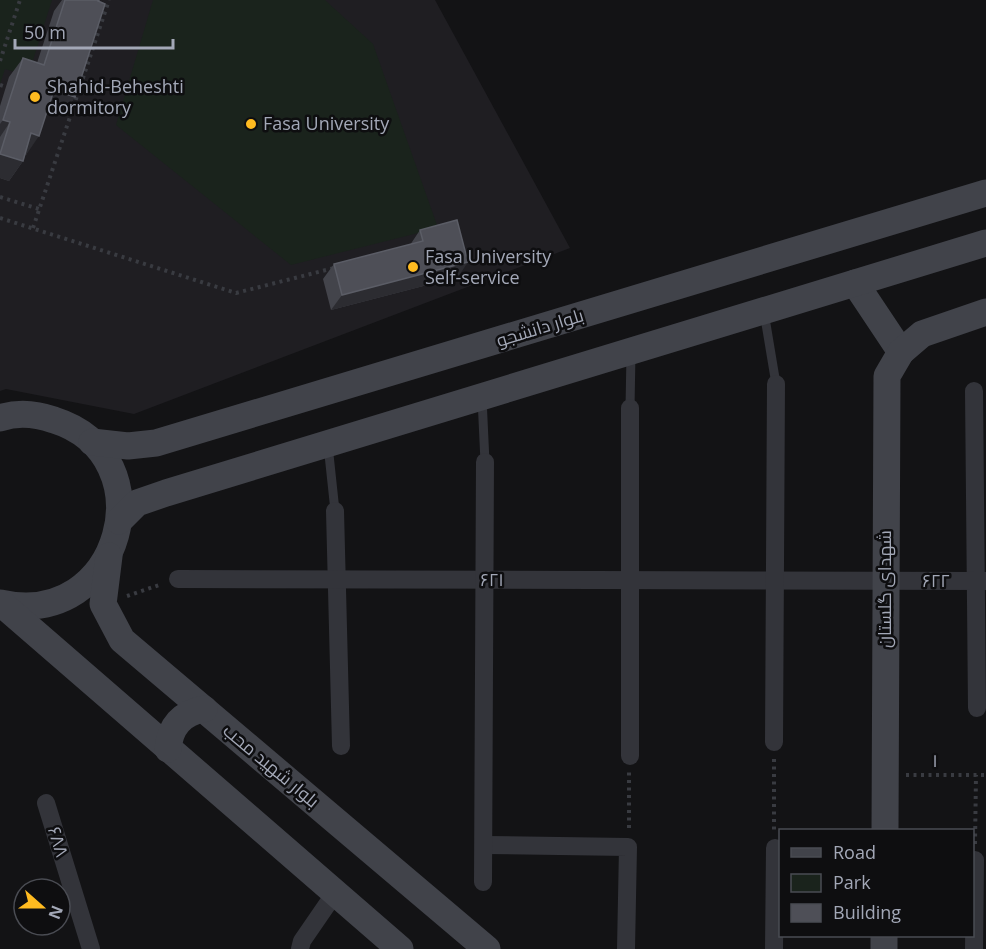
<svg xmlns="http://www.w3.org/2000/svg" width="986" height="949" viewBox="0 0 986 949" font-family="'Open Sans',Cairo,sans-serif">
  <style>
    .built { fill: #1f1e22 }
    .green { fill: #1a231c }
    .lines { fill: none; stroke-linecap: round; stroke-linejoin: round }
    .path { stroke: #393b41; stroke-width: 4; stroke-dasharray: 3 4.5; stroke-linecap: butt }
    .lane { stroke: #33343a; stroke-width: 9 }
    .street { stroke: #33343a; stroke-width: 18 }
    .secondary { stroke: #41434a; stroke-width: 27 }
    .wall { fill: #43444b }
    .shaded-wall { fill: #2c2c31 }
    .building { fill: #4e4f57; stroke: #5b5d66; stroke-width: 1.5 }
    .poi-dot { fill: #ffbb20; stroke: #0e0e10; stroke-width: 2 }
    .labels { text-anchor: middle; stroke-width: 5; stroke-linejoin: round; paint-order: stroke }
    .poi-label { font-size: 18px; fill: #a3a8b7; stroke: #0e0e10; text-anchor: start }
    .street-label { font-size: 18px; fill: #a3a8b7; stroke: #0e0e10 }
  </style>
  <rect width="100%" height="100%" fill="#131315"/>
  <!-- built -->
  <path class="built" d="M0,0h435l135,248 -436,166 -128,-25 -6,2z"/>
  <!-- green -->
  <g class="green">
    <path d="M0,0h52l-24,76 -23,-7 -5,15z"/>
    <path d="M153,0h172l48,44 65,184 -147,37 -175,-140z"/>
  </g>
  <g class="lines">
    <!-- path -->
    <g class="path">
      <path d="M0,61l20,-61"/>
      <path d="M0,85l6,2"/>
      <path d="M0,197l39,12"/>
      <path d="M0,218l236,75 98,-25"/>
      <path d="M33,228l76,-228"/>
      <path d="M127,596l35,-12"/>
      <path d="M774,759v73"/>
      <path d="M906,775h80"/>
      <path d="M629,828v-56"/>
      <path d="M975,844l1,-69"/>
    </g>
    <!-- lane -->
    <g class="lane">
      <path d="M764,312l12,72"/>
      <path d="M482,398l3,64"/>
      <path d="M630,408l1,-55"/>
      <path d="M328,445l7,66"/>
    </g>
    <!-- street -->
    <g class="street">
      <path d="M974,391l3,317"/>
      <path d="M335,511l6,235"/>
      <path d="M178,579l808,2"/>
      <path d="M774,742l2,-358"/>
      <path d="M630,756v-348"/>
      <path d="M46,803l45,146"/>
      <path d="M484,845l144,2 -2,102"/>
      <path d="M483,882l2,-420"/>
      <path d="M300,949l2,-8 33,-48"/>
      <path d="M774,949l1,-101"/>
      <path d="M974,949l1,-89"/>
    </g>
    <!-- secondary -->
    <g class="secondary">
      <path d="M855,283l46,69"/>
      <path d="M0,418c17,-6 37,-4 54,2 114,36 68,211 -54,183"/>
      <path d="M92,442l36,4 28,-3 830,-250"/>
      <path d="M119,521l18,-18 29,-10 820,-250"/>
      <path d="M109,556l-6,48 19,36 365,309"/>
      <path d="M2,604l398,345"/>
      <path d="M168,749c2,-23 14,-36 36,-40"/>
      <path d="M885,830l2,-454 14,-24 21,-18 64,-22"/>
      <path d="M884,949v-13"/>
    </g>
  </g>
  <!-- wall -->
  <g class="wall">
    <path d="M62,0h37l-24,97 -14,19 -14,-4 -21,43h-1l-2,6 -14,20 -9,-3v-72l9,-29 14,-19 14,5 17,-52z"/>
    <path d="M420,230l38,47 -127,33 -8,-31 11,-15 76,-19z"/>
  </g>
  <!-- shaded-wall -->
  <g class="shaded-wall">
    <path d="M54,90l21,7 -14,19 -20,-6z"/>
    <path d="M3,120l7,2 -10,15v-13z"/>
    <path d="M31,133l8,3 -13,19 -8,-2z"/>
    <path d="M0,154l23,7 -14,20 -9,-3z"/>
    <path d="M468,262l-10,15 -127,33 11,-15z"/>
  </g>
  <!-- building -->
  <g class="building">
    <path d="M65,0h34l-1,1 7,3 -30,93 -21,-7 -15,46 -8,-3 -8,28 -23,-7 10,-32 -7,-2 20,-62 21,7z"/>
    <path d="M457,220l11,42 -126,33 -8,-31 89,-23 -3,-11z"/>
  </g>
  <!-- markers -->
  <g class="poi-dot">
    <circle cx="35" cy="97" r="6"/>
    <circle cx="251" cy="124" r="6"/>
    <circle cx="413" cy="267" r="6"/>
  </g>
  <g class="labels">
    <!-- poi labels -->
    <g class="poi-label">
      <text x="47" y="93">Shahid-Beheshti<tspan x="47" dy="21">dormitory</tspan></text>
      <text x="263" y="130">Fasa University</text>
      <text x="425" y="263">Fasa University<tspan x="425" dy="21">Self-service</tspan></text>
    </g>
    <!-- street labels -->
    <g class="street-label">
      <text transform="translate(540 328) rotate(-17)" y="6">بلوار دانشجو</text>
      <text x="492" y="586">۶۲۱</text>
      <text x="936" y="587">۶۲۲</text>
      <text transform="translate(885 589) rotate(-90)" y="6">شهدای گلستان</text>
      <text x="935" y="767">۱</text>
      <text transform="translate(271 766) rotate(40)" y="6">بلوار شهید محب</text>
      <text transform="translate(58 842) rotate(73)" y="6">۶۸۸</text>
    </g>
  </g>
  <!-- legend -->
  <rect x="779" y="829" width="195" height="108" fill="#0e0e10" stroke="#4a4c53" stroke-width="1.5"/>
  <rect x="791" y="848" width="30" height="9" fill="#41434a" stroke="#4a4c53" stroke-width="1.5"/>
  <text x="833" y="859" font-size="18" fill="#a3a8b7">Road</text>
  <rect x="791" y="874" width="30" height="18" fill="#1a231c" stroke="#4a4c53" stroke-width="1.5"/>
  <text x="833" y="889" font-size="18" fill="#a3a8b7">Park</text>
  <rect x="791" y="904" width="30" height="18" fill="#4e4f57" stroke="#4a4c53" stroke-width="1.5"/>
  <text x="833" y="919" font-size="18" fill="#a3a8b7">Building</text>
  <!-- north arrow -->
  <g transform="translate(42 907) rotate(111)"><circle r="28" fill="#0e0e10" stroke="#4a4c53" stroke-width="1.5"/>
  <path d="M0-4.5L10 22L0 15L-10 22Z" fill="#ffbb20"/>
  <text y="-9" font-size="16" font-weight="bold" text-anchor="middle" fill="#a3a8b7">N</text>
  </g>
  <!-- scale -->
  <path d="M15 39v9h158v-9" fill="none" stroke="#a3a8b7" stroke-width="3"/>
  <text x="24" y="39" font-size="18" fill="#a3a8b7" stroke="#0e0e10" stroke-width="4.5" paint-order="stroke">50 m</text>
</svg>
